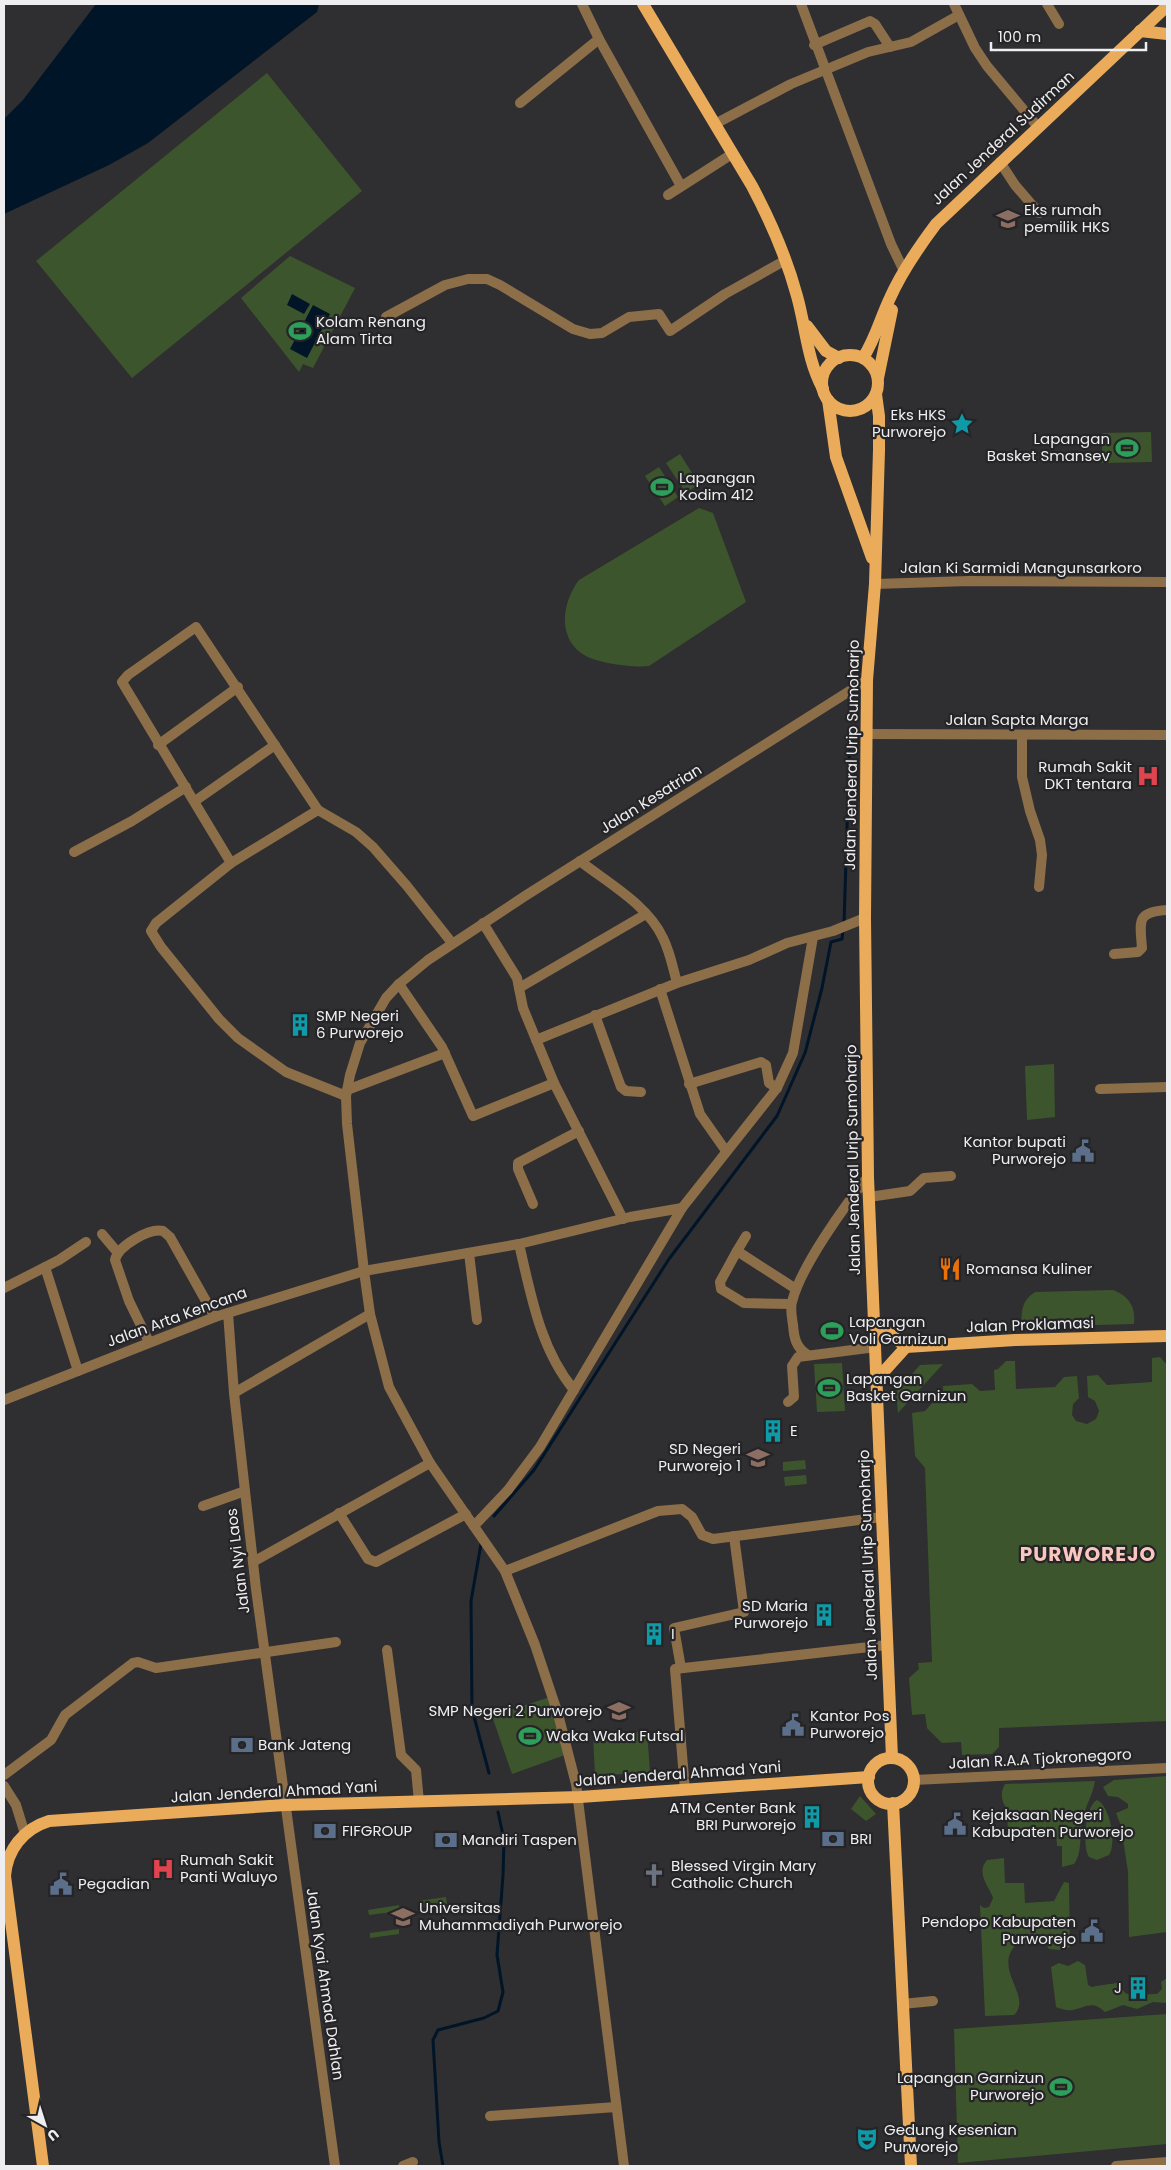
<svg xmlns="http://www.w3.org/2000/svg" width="1171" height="2170" viewBox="0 0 1171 2170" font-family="Poppins,sans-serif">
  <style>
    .green { fill: #3d552d }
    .water { fill: #001527 }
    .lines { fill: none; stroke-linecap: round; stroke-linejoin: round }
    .stream { stroke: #001527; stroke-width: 3 }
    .minor { stroke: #8c6e49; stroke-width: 10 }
    .major { stroke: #eaac5b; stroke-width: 12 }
    .labels { text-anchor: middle; stroke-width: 4.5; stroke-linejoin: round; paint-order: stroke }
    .street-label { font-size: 15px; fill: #eeeef0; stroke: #252427 }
    .poi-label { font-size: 15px; fill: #eeeef0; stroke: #252427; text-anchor: start }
    .district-label { font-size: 20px; font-weight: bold; letter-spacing: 1px; fill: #fac7be; stroke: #252427 }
  </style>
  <rect width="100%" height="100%" fill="#2f2e31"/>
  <!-- green -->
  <g class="green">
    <path d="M267,73l95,118 -230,187 -96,-117z"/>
    <path d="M290,256l65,32 -42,80 -10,-4 -4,8 -58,-74z"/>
    <path d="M1151,432l1,30 -50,1v-30z"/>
    <path d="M680,454l19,30 -13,9 -20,-30z"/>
    <path d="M659,467l19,30 -13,9 -20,-30z"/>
    <path d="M699,508l14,5 33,89 -97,64c-16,2 -55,-3 -68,-13 -24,-18 -18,-52 -2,-73z"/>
    <path d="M1054,1064l1,53 -28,3 -2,-54z"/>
    <path d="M1113,1290c16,6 23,17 21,34l-113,3c1,-16 0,-26 14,-35z"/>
    <path d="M1160,1357l7,8v356l-168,7v19l-7,7 -30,1 -1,-13 -19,1 -15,-15 -2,-14 -13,1 -3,-37 10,-9 -1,-6 14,-1 -7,-194 -10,-12 -3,-43 13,-2 18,-20v-5l29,-2 8,7 15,-1 -1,-20 4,-1 8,-8h9l1,28 39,-2 9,-10 13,-1 2,22 -6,6 -1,11 4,6 11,3 9,-5 3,-8 -4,-10 -7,-4 -1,-21 11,-1 9,10 45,-3v-24z"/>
    <path d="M842,1363l3,48 -28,1 -3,-48z"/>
    <path d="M943,1364l-45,49 -2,-21 24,-27z"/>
    <path d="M805,1460l1,9 -23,2v-9z"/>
    <path d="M806,1475l1,9 -22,2 -1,-9z"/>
    <path d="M550,1697l15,58 -53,19 -20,-58z"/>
    <path d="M647,1731l3,41 -55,4 -2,-41z"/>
    <path d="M1167,1776v156l-38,5 -1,-65 -7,-46 -5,-13 12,-5v-4l-10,-7 -10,-1 -5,-9 11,-7z"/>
    <path d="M1095,1781c-2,13 -9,24 -12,37 -4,14 0,35 -9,46l-12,3v-21h-5l-1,-12 -45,1 -3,-3 -1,-23c-6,-7 -7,-17 -2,-25z"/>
    <path d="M860,1796l16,18 -10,7 -15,-12z"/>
    <path d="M1097,1800c13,6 20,43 12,55l-12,5 -8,-3c-7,-10 -4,-51 8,-57z"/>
    <path d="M1004,1858l1,25h19l1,20 29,-2 10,-19 5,1 1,64 -10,3 -11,-1 -7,-12 -15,7 -8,-2c-30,25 15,54 -5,73l-29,1 -5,-111 4,3 5,-1 4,-9c-3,-11 -18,-24 -6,-38z"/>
    <path d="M446,1897l1,7 -28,4 -1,-7z"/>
    <path d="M399,1905l1,6 -31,4 -1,-5z"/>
    <path d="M444,1923l1,5 -21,4 -1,-6z"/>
    <path d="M399,1929v5l-29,4v-5z"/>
    <path d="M1078,1961l7,4 3,20 4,2c11,-3 18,-2 27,-5 3,4 3,8 6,11 4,3 26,1 32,1l5,-5 -1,-7 6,-4v25l-14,-1 -16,7 -14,-4 -18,7c-13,-12 -18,-5 -32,-2 -5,1 -12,-1 -17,-3l-5,-40 8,-4 9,3z"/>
    <path d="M1167,2014v130l-209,19 -4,-134z"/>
  </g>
  <!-- water -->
  <g class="water">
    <path d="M96,4h223l-2,8 -169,131 -39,22 -105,49v-95l19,-19z"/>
    <path d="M292,294l18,10 -6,10 -17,-9z"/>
    <path d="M313,305l17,9 -23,44 -17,-9z"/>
  </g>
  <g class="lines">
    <!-- stream -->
    <g class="stream">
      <path d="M844,924l6,-190"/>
      <path d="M494,1516l40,-46 135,-211 108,-143 28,-63 17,-65 9,-46 11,-3 1,-9"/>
      <path d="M481,1544l-10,57 1,108 17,64"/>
      <path d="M443,2166l-4,-24 -6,-102 5,-10 46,-12 14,-7 5,-19 -6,-37 6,-80 1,-35 -6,-28"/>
    </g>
    <!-- minor -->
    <g class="minor">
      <path d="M582,4l17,35 82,147"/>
      <path d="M801,4l90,240 13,27"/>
      <path d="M954,4l21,44 12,18 51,61"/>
      <path d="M1047,4l12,20"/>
      <path d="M814,45l56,-24 5,3 15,23"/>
      <path d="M520,103l79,-64"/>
      <path d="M715,124l76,-40 77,-32 43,-10 48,-27"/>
      <path d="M1000,162l15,23 24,28"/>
      <path d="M668,195l64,-41"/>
      <path d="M386,317l59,-32 23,-6h19l13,6 73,44 17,5 12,-1 27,-16 30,-3 11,17 55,-37 59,-33"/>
      <path d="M875,584l94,-3 198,1"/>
      <path d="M866,734l301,1"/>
      <path d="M1022,735v42l8,34 10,29 2,15 -3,32"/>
      <path d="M158,745l80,-58"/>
      <path d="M195,801l80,-56"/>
      <path d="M318,810l-87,53 -75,60 -5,8 10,16 58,72 19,19 48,34 60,24"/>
      <path d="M74,852l58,-31 54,-34"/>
      <path d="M580,861c28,22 68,44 83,77 7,14 10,30 14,45"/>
      <path d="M231,863l-109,-181 6,-7 68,-48 122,183 38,22 17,15 34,39 45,57"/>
      <path d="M1114,954l24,-2 4,-4c-2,-27 -6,-36 25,-38"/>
      <path d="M399,984l43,63 31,69 81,-33 -31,-75 -6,-30 -34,-55"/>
      <path d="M519,988l127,-74"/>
      <path d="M660,989l40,125 26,37"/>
      <path d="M595,1015l26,72 5,4 15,1"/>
      <path d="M536,1040l141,-57 72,-23 38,-17 46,-12 32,-13"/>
      <path d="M554,1083l69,136"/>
      <path d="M689,1084l72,-22 5,3 3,18 8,5"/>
      <path d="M1100,1089l67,-2"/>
      <path d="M347,1090l98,-37"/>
      <path d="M869,1197l41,-6 14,-13 27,-2"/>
      <path d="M533,1204l-15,-35v-6l61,-32"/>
      <path d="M102,1234l16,19"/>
      <path d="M746,1236l-9,15 59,38"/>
      <path d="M519,1244c12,51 21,105 55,146"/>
      <path d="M737,1251l-17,31 1,7 23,14 47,1"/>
      <path d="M469,1253l8,67"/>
      <path d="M45,1267l33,104"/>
      <path d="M4,1288l55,-28 27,-18"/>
      <path d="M228,1313l6,80 22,196 79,577"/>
      <path d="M149,1342l-20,-41 -14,-41c3,-14 34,-32 48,-29l7,6 45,80"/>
      <path d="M808,1355c-12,-7 -14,-17 -15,-30 -1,-7 -3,-16 -1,-23 8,-34 53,-97 76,-125"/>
      <path d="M234,1393l136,-79"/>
      <path d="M4,1400l211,-83 149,-46 155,-27 111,-27 52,-9"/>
      <path d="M788,1402l6,-5 -2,-31 6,-9 78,-10"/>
      <path d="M203,1506l42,-15"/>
      <path d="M339,1513l29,46 8,3 90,-48"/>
      <path d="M474,1526l34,-36 32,-43 142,-239 95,-120 16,-35 20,-116"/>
      <path d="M253,1562l177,-99"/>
      <path d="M505,1571l153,-60 24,-2 10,8 10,18 11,4 169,-22"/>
      <path d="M387,1650l14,105 15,15 3,32"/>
      <path d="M681,1668l-7,-40 70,-16 -10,-76"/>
      <path d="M4,1775l47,-35 14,-25 68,-52 5,-1 18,6 180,-26"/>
      <path d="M914,1780l253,-12"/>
      <path d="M4,1786l12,19 9,29"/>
      <path d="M685,1790l-10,-121 212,-24"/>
      <path d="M902,2004l31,-3"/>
      <path d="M490,2116l126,-9"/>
      <path d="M403,2166l10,-4"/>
      <path d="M624,2166l-48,-382 -18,-70 -23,-69 -30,-74 -75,-108 -41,-76 -19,-73 -6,-43 -17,-147 -1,-28 4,-21 10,-32 26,-45 13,-14 29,-24 97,-64 342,-216"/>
      <path d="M1116,2166l51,-4"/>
    </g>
    <!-- major -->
    <g class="major">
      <path d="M643,4l109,182c18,34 35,73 45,110 9,32 10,64 26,93"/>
      <path d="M1140,31l27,3"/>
      <path d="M807,326l19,25 13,7"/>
      <circle cx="850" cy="383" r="28"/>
      <path d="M863,358c13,-21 17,-39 27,-60 12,-27 28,-50 46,-74l231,-218"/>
      <path d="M878,378l14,-68"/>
      <path d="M876,394l3,22v34l-4,134 -8,96 -2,238 3,259 24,581"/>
      <path d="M828,400l8,57 36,101"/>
      <path d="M874,1321l32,26 109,-7 152,-4"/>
      <path d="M878,1378l28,-31"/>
      <circle cx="891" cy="1781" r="23"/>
      <path d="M893,1803l18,363"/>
      <path d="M43,2166l-38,-290c2,-26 18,-47 44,-55l236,-16 295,-8 289,-20"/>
    </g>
  </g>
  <!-- icons -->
  <defs>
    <symbol id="school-bare" viewBox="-9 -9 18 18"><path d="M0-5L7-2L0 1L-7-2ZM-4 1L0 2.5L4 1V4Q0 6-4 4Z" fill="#8d6e63" stroke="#252427" stroke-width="2.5" paint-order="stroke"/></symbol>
    <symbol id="stadium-bare" viewBox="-9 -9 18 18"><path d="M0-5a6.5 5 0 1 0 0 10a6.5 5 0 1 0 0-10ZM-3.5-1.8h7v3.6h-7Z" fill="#2e9e5b" stroke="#252427" stroke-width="2.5" paint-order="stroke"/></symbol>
    <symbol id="sight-bare" viewBox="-9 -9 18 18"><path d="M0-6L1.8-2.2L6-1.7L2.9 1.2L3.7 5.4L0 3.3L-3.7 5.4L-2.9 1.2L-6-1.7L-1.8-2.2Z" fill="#0f9aa8" stroke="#252427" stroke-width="2.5" paint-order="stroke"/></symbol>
    <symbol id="hospital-bare" viewBox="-9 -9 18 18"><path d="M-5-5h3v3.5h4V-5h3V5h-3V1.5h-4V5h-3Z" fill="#e0444e" stroke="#252427" stroke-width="2.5" paint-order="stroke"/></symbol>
    <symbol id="building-bare" viewBox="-9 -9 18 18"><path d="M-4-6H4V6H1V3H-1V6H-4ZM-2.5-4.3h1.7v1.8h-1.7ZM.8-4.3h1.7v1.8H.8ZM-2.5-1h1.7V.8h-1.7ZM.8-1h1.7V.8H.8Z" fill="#0f9aa8" stroke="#252427" stroke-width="2.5" paint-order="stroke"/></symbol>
    <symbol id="civic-bare" viewBox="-9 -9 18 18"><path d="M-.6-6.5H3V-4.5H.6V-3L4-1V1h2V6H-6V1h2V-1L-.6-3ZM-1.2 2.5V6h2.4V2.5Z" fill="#5c6f8a" stroke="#252427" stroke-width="2.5" paint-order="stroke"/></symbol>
    <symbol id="restaurant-bare" viewBox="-9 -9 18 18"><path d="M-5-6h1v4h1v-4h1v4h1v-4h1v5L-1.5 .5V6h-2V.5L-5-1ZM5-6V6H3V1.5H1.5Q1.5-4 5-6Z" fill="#e8710a" stroke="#252427" stroke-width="2.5" paint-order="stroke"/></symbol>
    <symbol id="bank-bare" viewBox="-9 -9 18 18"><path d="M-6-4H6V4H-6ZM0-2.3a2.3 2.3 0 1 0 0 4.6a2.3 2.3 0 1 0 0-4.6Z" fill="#5c6f8a" stroke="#252427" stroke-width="2.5" paint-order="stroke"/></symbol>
    <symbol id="church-bare" viewBox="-9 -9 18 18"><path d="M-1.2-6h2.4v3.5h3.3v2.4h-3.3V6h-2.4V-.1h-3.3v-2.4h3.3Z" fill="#6b7280" stroke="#252427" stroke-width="2.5" paint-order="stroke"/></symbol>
    <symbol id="university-bare" viewBox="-9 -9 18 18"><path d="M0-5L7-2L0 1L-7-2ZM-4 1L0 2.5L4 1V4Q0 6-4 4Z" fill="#8d6e63" stroke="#252427" stroke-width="2.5" paint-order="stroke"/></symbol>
    <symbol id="theatre-bare" viewBox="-9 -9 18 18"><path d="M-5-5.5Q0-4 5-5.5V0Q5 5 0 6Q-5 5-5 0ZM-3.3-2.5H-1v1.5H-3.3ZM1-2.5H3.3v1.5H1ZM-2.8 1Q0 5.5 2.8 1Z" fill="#0f9aa8" stroke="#252427" stroke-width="2.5" paint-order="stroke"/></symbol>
  </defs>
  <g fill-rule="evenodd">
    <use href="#school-bare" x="992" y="203" width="32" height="32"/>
    <use href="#stadium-bare" x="284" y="315" width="32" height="32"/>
    <use href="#sight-bare" x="946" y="408" width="32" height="32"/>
    <use href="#stadium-bare" x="1111" y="432" width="32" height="32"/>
    <use href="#stadium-bare" x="646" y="471" width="32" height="32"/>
    <use href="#hospital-bare" x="1132" y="760" width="32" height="32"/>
    <use href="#building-bare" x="284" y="1009" width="32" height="32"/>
    <use href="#civic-bare" x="1067" y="1135" width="32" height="32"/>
    <use href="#restaurant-bare" x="934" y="1253" width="32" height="32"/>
    <use href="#stadium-bare" x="816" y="1315" width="32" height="32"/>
    <use href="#stadium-bare" x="813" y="1372" width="32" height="32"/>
    <use href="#building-bare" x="757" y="1415" width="32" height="32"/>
    <use href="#school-bare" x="742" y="1442" width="32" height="32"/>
    <use href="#building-bare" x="808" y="1599" width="32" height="32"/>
    <use href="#building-bare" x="638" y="1618" width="32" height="32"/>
    <use href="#school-bare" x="603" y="1695" width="32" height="32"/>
    <use href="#civic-bare" x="777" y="1709" width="32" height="32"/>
    <use href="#stadium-bare" x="514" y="1720" width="32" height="32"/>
    <use href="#bank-bare" x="226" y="1729" width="32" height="32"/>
    <use href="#building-bare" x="796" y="1801" width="32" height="32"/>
    <use href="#civic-bare" x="939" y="1808" width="32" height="32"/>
    <use href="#bank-bare" x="309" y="1815" width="32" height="32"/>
    <use href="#bank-bare" x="817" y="1823" width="32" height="32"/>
    <use href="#bank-bare" x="430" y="1824" width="32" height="32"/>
    <use href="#hospital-bare" x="147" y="1853" width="32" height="32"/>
    <use href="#church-bare" x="638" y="1859" width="32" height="32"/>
    <use href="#civic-bare" x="45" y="1868" width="32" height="32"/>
    <use href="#university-bare" x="387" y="1901" width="32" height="32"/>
    <use href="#civic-bare" x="1076" y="1915" width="32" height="32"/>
    <use href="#building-bare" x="1122" y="1972" width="32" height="32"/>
    <use href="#stadium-bare" x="1045" y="2071" width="32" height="32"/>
    <use href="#theatre-bare" x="851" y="2123" width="32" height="32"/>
  </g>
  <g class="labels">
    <!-- street labels -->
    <g class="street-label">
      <text transform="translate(1003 138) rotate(-43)" y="5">Jalan Jenderal Sudirman</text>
      <text x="1021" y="573">Jalan Ki Sarmidi Mangunsarkoro</text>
      <text x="1017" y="725">Jalan Sapta Marga</text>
      <text transform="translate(852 755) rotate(-89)" y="5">Jalan Jenderal Urip Sumoharjo</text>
      <text transform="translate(651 799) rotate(-32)" y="5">Jalan Kesatrian</text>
      <text transform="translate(853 1160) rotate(-91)" y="5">Jalan Jenderal Urip Sumoharjo</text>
      <text transform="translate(177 1317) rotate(-20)" y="5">Jalan Arta Kencana</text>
      <text transform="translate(1030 1325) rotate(-2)" y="5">Jalan Proklamasi</text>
      <text transform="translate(238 1561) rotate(-97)" y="5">Jalan Nyi Laos</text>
      <text transform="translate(868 1565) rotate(-92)" y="5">Jalan Jenderal Urip Sumoharjo</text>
      <text transform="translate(1040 1759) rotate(-3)" y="5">Jalan R.A.A Tjokronegoro</text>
      <text transform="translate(678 1774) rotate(-4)" y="5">Jalan Jenderal Ahmad Yani</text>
      <text transform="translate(274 1792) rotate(-3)" y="5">Jalan Jenderal Ahmad Yani</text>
      <text transform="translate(325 1984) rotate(82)" y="5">Jalan Kyai Ahmad Dahlan</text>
    </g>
    <!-- poi labels -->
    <g class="poi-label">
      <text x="1024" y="215">Eks rumah<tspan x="1024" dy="17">pemilik HKS</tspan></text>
      <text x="316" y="327">Kolam Renang<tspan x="316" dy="17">Alam Tirta</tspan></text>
      <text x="946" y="420" text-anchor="end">Eks HKS<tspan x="946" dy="17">Purworejo</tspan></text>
      <text x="1110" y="444" text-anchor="end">Lapangan<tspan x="1110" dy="17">Basket Smansev</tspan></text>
      <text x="679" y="483">Lapangan<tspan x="679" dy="17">Kodim 412</tspan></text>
      <text x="1132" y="772" text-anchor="end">Rumah Sakit<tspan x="1132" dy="17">DKT tentara</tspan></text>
      <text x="316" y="1021">SMP Negeri<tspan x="316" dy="17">6 Purworejo</tspan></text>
      <text x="1066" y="1147" text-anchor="end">Kantor bupati<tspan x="1066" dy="17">Purworejo</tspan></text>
      <text x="966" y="1274">Romansa Kuliner</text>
      <text x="849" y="1327">Lapangan<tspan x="849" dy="17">Voli Garnizun</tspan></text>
      <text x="846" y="1384">Lapangan<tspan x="846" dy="17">Basket Garnizun</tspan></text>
      <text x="790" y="1436">E</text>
      <text x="741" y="1454" text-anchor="end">SD Negeri<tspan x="741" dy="17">Purworejo 1</tspan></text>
      <text x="808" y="1611" text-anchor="end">SD Maria<tspan x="808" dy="17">Purworejo</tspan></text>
      <text x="671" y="1639">I</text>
      <text x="602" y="1716" text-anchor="end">SMP Negeri 2 Purworejo</text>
      <text x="810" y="1721">Kantor Pos<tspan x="810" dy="17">Purworejo</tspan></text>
      <text x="546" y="1741">Waka Waka Futsal</text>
      <text x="258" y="1750">Bank Jateng</text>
      <text x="796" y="1813" text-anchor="end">ATM Center Bank<tspan x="796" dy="17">BRI Purworejo</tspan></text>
      <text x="972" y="1820">Kejaksaan Negeri<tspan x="972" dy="17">Kabupaten Purworejo</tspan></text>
      <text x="342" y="1836">FIFGROUP</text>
      <text x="850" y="1844">BRI</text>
      <text x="462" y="1845">Mandiri Taspen</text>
      <text x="180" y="1865">Rumah Sakit<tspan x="180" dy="17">Panti Waluyo</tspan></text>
      <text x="671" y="1871">Blessed Virgin Mary<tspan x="671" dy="17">Catholic Church</tspan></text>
      <text x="78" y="1889">Pegadian</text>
      <text x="419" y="1913">Universitas<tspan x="419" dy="17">Muhammadiyah Purworejo</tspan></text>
      <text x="1076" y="1927" text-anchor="end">Pendopo Kabupaten<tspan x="1076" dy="17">Purworejo</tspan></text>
      <text x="1122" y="1993" text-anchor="end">J</text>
      <text x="1044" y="2083" text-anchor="end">Lapangan Garnizun<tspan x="1044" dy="17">Purworejo</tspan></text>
      <text x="884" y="2135">Gedung Kesenian<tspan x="884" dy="17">Purworejo</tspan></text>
    </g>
    <!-- district labels -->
    <g class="district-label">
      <text x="1088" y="1561">PURWOREJO</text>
    </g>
  </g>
  <!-- border -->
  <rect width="1171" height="2170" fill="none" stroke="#eeeef0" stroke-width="10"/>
  <!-- north arrow -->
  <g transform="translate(45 2125) rotate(141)" stroke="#252427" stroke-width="4" paint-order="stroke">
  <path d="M0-4L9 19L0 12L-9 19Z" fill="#eeeef0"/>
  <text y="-8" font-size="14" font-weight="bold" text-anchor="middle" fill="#eeeef0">U</text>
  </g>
  <!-- scale -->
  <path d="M991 42v8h155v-8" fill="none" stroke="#eeeef0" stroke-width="2.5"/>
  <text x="998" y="42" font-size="15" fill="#eeeef0" stroke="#252427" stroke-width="4" paint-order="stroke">100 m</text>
</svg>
